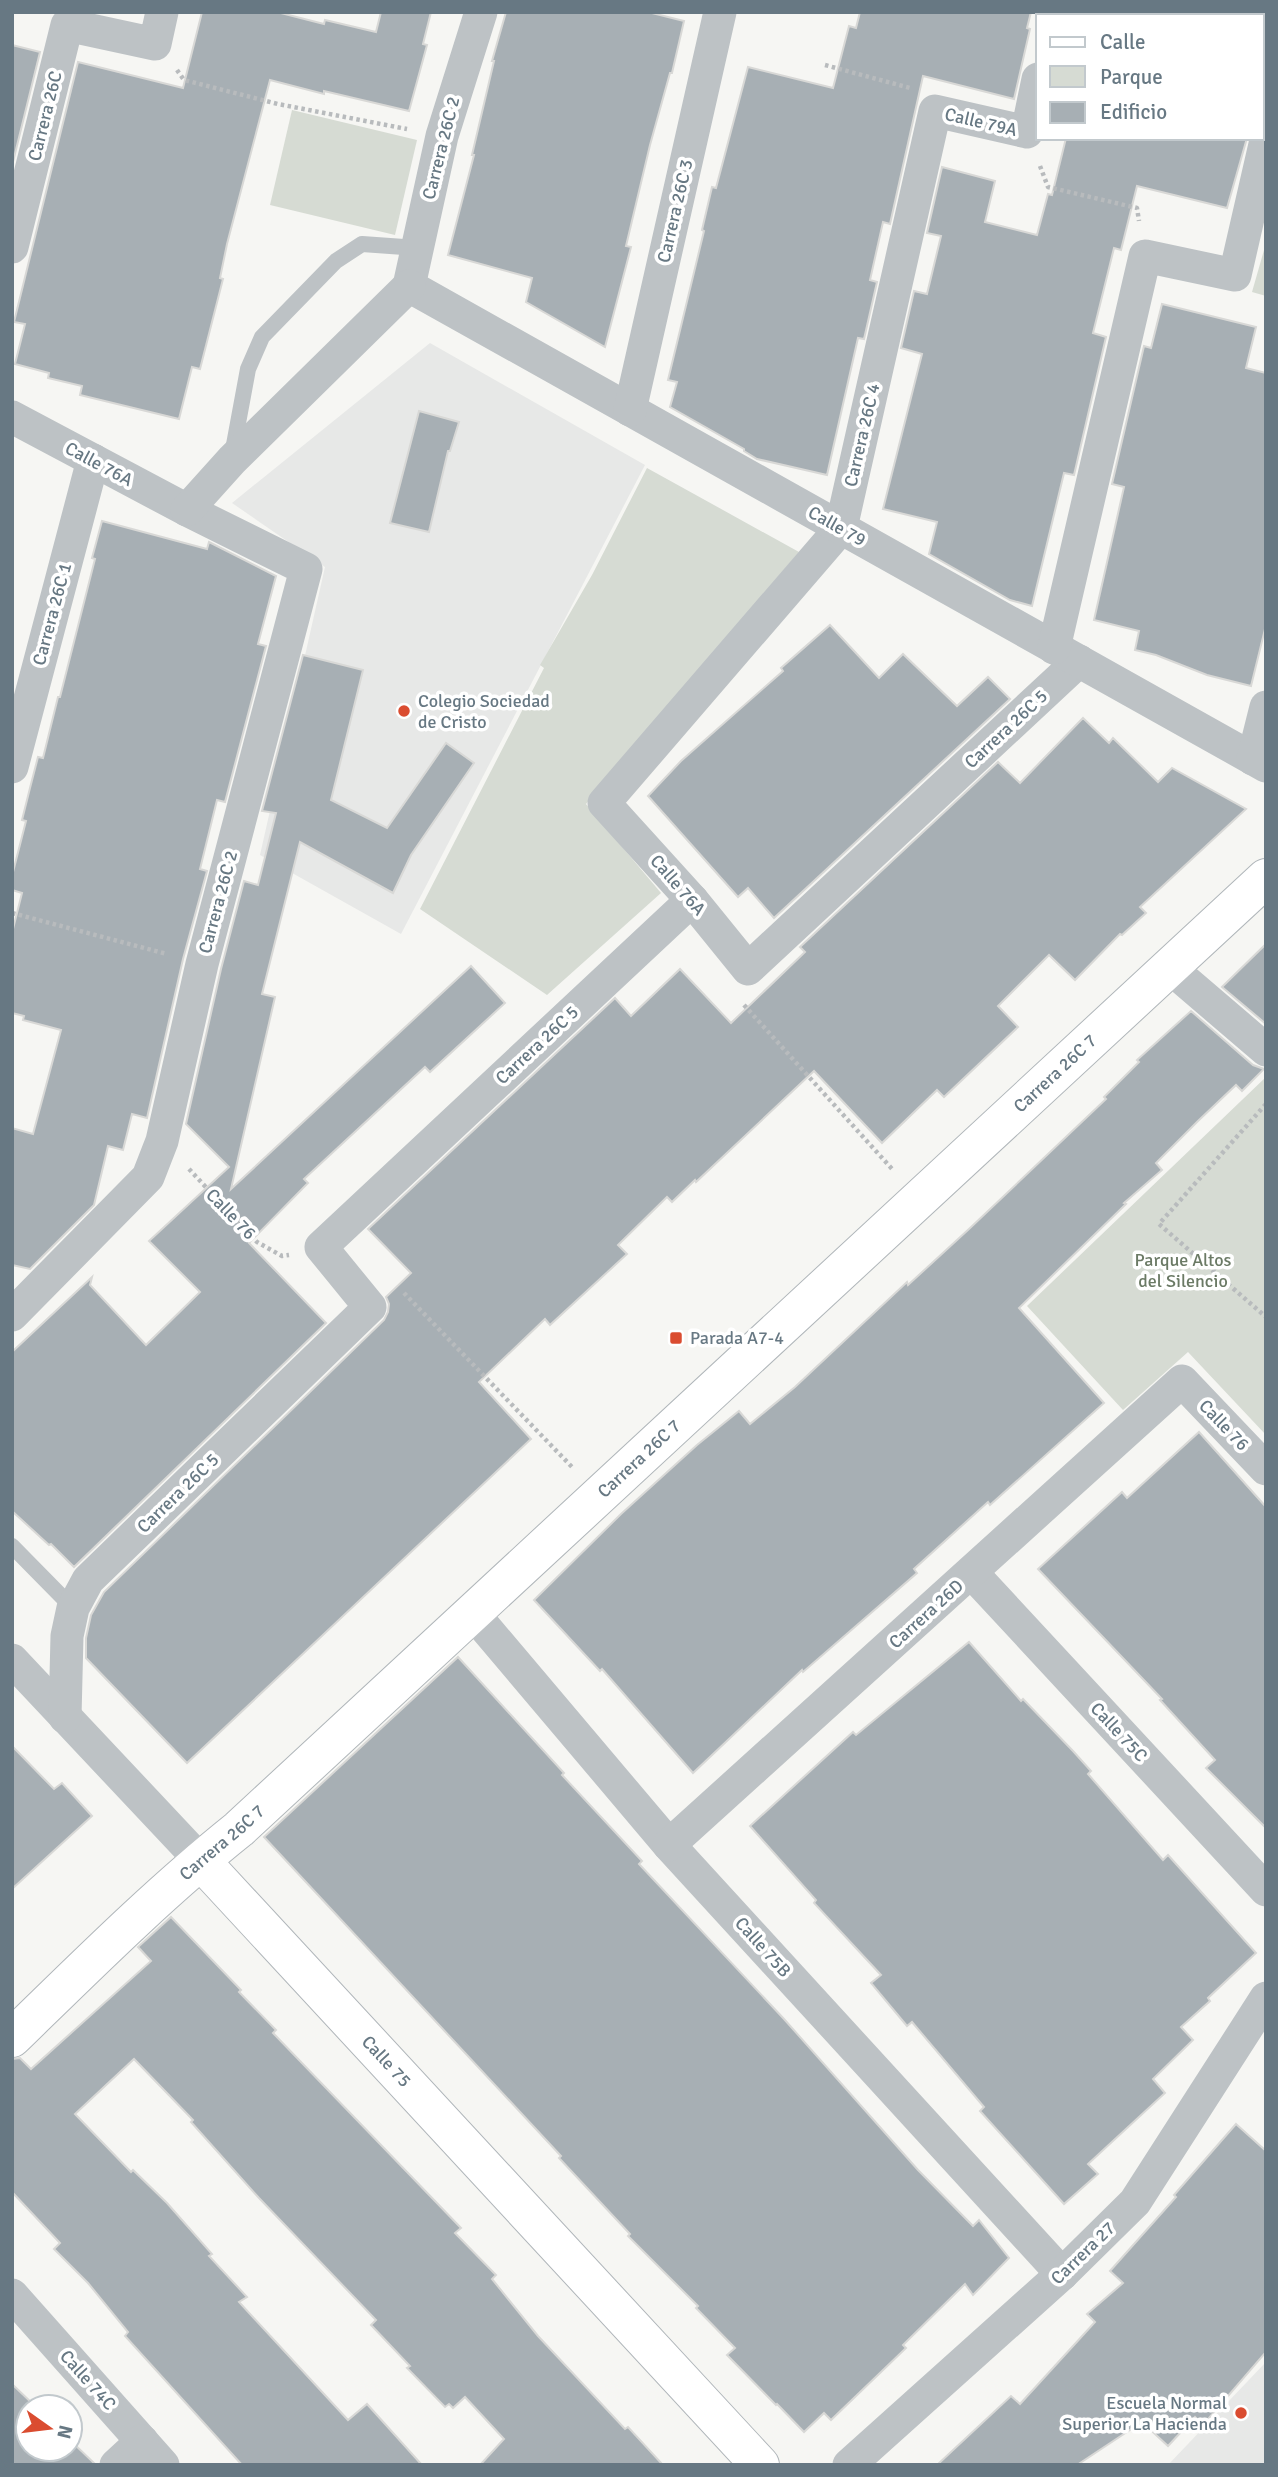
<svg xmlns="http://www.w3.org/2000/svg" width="1278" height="2477" viewBox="0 0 1278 2477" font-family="Signika,sans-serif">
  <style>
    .built { fill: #e7e8e7 }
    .green { fill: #d6dbd3 }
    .building { fill: #a7afb4; stroke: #d8d8d6; stroke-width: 2 }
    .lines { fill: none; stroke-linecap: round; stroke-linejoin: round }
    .secondary-casing { stroke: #b0b6ba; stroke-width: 40 }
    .path { stroke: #b8bbbd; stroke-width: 4.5; stroke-dasharray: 3.5 3.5; stroke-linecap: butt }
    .lane { stroke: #bdc2c5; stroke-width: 16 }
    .street { stroke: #bdc2c5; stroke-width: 33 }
    .secondary { stroke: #fff; stroke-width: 38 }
    .poi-dot { fill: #da4c30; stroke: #fff; stroke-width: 2.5 }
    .labels { text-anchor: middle; stroke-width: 7; stroke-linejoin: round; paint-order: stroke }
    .street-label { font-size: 18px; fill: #677883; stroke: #fff }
    .poi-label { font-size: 18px; fill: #677883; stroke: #fff; text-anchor: start }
    .park-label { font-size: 18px; fill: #6b7a65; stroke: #fff }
  </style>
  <rect width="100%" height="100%" fill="#f6f6f3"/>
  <!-- built -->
  <g class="built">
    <path d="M430,343l215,122 -244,469 -141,-79 65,-288 -93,-64z"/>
    <path d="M1266,2362v103h-98z"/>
  </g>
  <!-- green -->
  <g class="green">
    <path d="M292,110l125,30 -22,95 -125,-30z"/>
    <path d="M1266,243v53l-14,-4z"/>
    <path d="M647,468l152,84 -213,252 75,89 -114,102 -127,-86 124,-241 -4,-3 52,-90z"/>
    <path d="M1266,1077v358l-78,-83 -65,58 -96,-104z"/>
  </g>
  <!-- building -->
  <g class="building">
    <path d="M202,12h75l47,12 1,-4 51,12 5,-20h50l-8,32 4,1 -18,66 -85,-20v3l-54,-14 -43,164 -7,34 3,1 -23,90 -8,-2 -13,52 -99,-24 2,-9 -34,-8 1,-5 -34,-9 10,-40 -11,-2 64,-260 105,26z"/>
    <path d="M506,12h142l36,9 -12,52h-2l-20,72 -24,101 5,1 -26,100 -79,-45 6,-24 -84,-23 26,-100h-2l22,-94h-2z"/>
    <path d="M860,12h171l-4,16 3,1 -16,70 -91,-23 -33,148 -7,-2 -13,58 7,2 -13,57 -6,-1 -31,137 -70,-16 -13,-8v-2l-74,-42 7,-25 -9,-2 36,-149 -2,-1 10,-43 4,1 32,-121 85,21 16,-62 7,2z"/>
    <path d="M12,45l28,7 -28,114z"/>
    <path d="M1066,138h181l-20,70 -90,-22 -16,64 -7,-2 -21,85 13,4 -32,138 -10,-2 -32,133 -22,-6 -81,-46 8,-32 -54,-13 39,-155 -21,-6 13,-57 13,3 14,-58 -14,-3 15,-66 53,14 -10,41 52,13 11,-41 4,1z"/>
    <path d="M1162,304l94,23 -10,41 20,5v252l-15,61 -44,-11 -51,-20 -21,-5 4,-19 -45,-11 30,-133 -12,-3 32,-138 7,2z"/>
    <path d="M419,411l40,11 -9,29h-2l-19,81 -39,-9z"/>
    <path d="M102,521l105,28 2,-7 67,34 -18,68 8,2 -41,156 -8,-2 -17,69 7,2 -24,88 -36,159 -15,-4 -9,36 -15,-4 -14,59 -64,64 -18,-4v-137l21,6 28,-104 -38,-10 1,-4 -12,-3v-80l10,-40 -10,-3v-14l14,-55 -4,-1 8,-32 8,-31 5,1 15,-61h2l35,-138 -3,-1z"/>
    <path d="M830,625l49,53 24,-24 54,52 31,-29 22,22 -236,219 -26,-30 -10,9 -90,-101 33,-35 102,-90 -2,-3z"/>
    <path d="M303,655l60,15 -32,130 56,28 59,-85 28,20 -63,92 -18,38 -93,-51 -38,152 13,3 -44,192 240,-223 34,37 -75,69 -5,-5 -121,112 4,4 -59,60 77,80 -252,244 -23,-23 -2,1 -37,-34v-159l80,-75 -2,8 56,60 54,-53 -51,-51 80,-74 -43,-43 35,-155 23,-88 14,4 18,-72 -14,-2z"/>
    <path d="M1083,718l26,25 4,-5 45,44 14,-14 74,41 -106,98 6,6 -24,22 -2,-1 -45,46 -26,-25 -51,51 20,21 -74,70 -7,-7 -55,53 -68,-72 -118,111 -1,-2 -23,22 -5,-5 -49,48 9,9 -77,71 -5,-6 -66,63 52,57 -344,324 -101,-105v-20l5,-23 13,-23 280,-272 4,-8 1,-8 -3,-7 25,-24 -43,-44 247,-231 16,18 49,-47 51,54 74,-71 -5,-5 198,-185 22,21z"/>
    <path d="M1266,944v80l-44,-37z"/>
    <path d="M1191,1011l62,54 11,4 -22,22 -6,-6 -38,36 -42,42 6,7 -38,33 2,1 -107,104 85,95 -114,102 -2,-3 -74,67 3,4 -114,99 -1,-2 -109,103 -91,-104 -2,2 -66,-71 87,-86 76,-69 42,-34 11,13 45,-37 112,-105 1,3 61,-56 137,-130 -2,-2 35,-35 -2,-2z"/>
    <path d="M1199,1432l67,75v321l-60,-60 9,-8 -55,-60 2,-1 -124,-130 84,-77 5,6z"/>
    <path d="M969,1642l52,59 2,-2 50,52 18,20 -3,3 75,86 5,-5 88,98 -48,45 2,3 -29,26 12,13 -40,39 12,14 -77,71 10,10 -34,30 -84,-93 4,-4 -72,-85 -5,4 -36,-43 10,-8 -67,-72 2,-3 -66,-74 103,-94 3,3z"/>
    <path d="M458,1657l106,116 -2,2 80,86 -3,3 145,155 134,151 55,56 6,-6 30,38 -36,37 -8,-11 -62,61 3,3 -75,72 -7,-7 -20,19 -27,-28 -1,1 -49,-50 8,-7 -39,-40 2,-2 -70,-70 2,-2 -71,-76 2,-2 -297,-319z"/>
    <path d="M12,1746l42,43 8,-6 30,33 -80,73z"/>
    <path d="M171,1917l70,73 -2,2 37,38 -3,3 188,195 -6,5 41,42 -4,4 46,57 87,93 3,-2 35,38h-183l24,-26 -39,-42 -12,11 -4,-4 -4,3 -38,-39 3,-2 -39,-41 5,-5 -117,-122 -68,-76 2,-2 -59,-61 -59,55 56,58 2,-2 34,33 45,51 -3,2 38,41 -8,5 109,118 19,-16 55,61h-180l-117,-129 3,-4 -40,-49 -34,-34 6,-6 -48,-51v-133l8,-1 11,11 120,-108 -13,-14z"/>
    <path d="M1236,2124l30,27v201l-63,73 -8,-8 -27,29 -26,-24 -65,43h-140l74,-69 9,8 75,-82 -8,-8 36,-31 -13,-12 66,-74 -2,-2z"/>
    <path d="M12,2384l24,23h-8v42h42v-9l26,25h-84z"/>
  </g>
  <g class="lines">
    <defs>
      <g id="secondary">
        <path id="s1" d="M201,1861l559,604"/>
        <path id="s2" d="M12,2038c74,-72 147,-145 227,-209l1027,-951"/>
      </g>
    </defs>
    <!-- secondary casing -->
    <use href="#secondary" class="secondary-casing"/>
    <!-- path -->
    <g class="path">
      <path d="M825,65l85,23"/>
      <path d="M177,70l7,10 94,24 129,25"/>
      <path d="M1040,166l8,21 89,21 2,13"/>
      <path d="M12,913l155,41"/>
      <path d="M744,1005l149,165"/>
      <path d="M1266,1104l-107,120 107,93"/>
      <path d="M189,1169l68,73 25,14 7,-1"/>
      <path d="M404,1293l169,175"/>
    </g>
    <!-- lane -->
    <g class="lane">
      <path d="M233,450l15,-81 14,-32 74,-76 26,-17 56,4"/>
      <path d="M12,1546l61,62"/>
    </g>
    <!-- street -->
    <g class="street">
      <path d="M1052,16l1,-4"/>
      <path d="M1038,79l-11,53 -92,-21 -94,417 -237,275 88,97 56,69 331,-308"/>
      <path d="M12,247l55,-222 88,19 7,-32"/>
      <path d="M409,286l857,480"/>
      <path d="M409,286l33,-150 39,-124"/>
      <path d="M630,410l90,-398"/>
      <path d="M12,417l175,93 119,59 -104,395 -40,177 -14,36 -136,138"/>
      <path d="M187,510l45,-50 177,-174"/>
      <path d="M1054,648l91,-392 90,19 31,-135"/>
      <path d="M1253,759l13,-52"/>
      <path d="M12,767l81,-307"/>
      <path d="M1169,967l97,83"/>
      <path d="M972,1573l294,317"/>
      <path d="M472,1612l197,233 393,429"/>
      <path d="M12,1660l189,201"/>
      <path d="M65,1717l2,-81 6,-28 15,-28 282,-273 -49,-60 371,-347"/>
      <path d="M669,1845l513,-464 84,88"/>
      <path d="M12,2295l151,170"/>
      <path d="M116,2465l26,-24"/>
      <path d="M849,2465l213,-191 73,-72 131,-204"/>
    </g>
    <!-- secondary -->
    <use href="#secondary" class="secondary"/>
  </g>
  <!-- markers -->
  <g class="poi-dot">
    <circle cx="404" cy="711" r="7"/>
    <rect x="669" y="1331" width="14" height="14" rx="3.5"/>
    <circle cx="1241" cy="2413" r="7"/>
  </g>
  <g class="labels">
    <!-- street labels -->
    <g class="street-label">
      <text transform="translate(45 116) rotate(-76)" y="6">Carrera 26C</text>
      <text transform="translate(981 122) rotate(13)" y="6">Calle 79A</text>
      <text transform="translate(441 148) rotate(-76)" y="6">Carrera 26C 2</text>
      <text transform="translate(675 211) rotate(-77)" y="6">Carrera 26C 3</text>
      <text transform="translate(862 435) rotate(-77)" y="6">Carrera 26C 4</text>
      <text transform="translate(99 464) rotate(28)" y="6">Calle 76A</text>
      <text transform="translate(837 526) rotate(29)" y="6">Calle 79</text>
      <text transform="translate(52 614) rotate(-75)" y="6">Carrera 26C 1</text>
      <text transform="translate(1006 729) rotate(-43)" y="6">Carrera 26C 5</text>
      <text transform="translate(678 885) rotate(49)" y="6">Calle 76A</text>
      <text transform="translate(218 902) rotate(-75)" y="6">Carrera 26C 2</text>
      <text transform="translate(537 1045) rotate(-43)" y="6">Carrera 26C 5</text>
      <text dy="6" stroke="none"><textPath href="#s2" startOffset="1421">Carrera 26C 7</textPath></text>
      <text transform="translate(231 1214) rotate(46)" y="6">Calle 76</text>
      <text transform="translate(1224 1425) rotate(46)" y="6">Calle 76</text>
      <text dy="6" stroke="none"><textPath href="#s2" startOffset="854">Carrera 26C 7</textPath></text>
      <text transform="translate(178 1493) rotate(-44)" y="6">Carrera 26C 5</text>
      <text transform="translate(926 1614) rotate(-42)" y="6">Carrera 26D</text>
      <text transform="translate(1119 1732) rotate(47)" y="6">Calle 75C</text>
      <text dy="6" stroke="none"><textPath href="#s2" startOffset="287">Carrera 26C 7</textPath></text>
      <text transform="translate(763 1947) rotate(48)" y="6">Calle 75B</text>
      <text dy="6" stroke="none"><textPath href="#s1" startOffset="273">Calle 75</textPath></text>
      <text transform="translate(1083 2253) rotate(-44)" y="6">Carrera 27</text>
      <text transform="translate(88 2380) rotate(48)" y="6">Calle 74C</text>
    </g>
    <!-- poi labels -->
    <g class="poi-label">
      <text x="418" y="707">Colegio Sociedad<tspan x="418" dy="21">de Cristo</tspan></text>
      <text x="690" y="1344">Parada A7-4</text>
      <text x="1227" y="2409" text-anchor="end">Escuela Normal<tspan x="1227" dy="21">Superior La Hacienda</tspan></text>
    </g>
    <!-- park labels -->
    <g class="park-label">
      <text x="1183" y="1266">Parque Altos<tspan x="1183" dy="21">del Silencio</tspan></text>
    </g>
  </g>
  <!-- border -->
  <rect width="1278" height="2477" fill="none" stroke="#677883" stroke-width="28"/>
  <!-- legend -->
  <rect x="1036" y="14" width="228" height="126" fill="#ffffff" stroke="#c2c9cd" stroke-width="2"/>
  <rect x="1050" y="37" width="35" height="10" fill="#ffffff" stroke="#c2c9cd" stroke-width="2"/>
  <text x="1100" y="49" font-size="21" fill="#677883">Calle</text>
  <rect x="1050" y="66" width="35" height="21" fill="#d6dbd3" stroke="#c2c9cd" stroke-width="2"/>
  <text x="1100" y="84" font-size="21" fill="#677883">Parque</text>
  <rect x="1050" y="102" width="35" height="21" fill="#a7afb4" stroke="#c2c9cd" stroke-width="2"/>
  <text x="1100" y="119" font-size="21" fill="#677883">Edificio</text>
  <!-- north arrow -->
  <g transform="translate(49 2428) rotate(104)"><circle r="33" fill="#ffffff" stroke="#c2c9cd" stroke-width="2"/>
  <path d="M0-5L12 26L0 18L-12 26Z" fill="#da4c30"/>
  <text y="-10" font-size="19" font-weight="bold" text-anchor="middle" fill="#677883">N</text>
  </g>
</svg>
